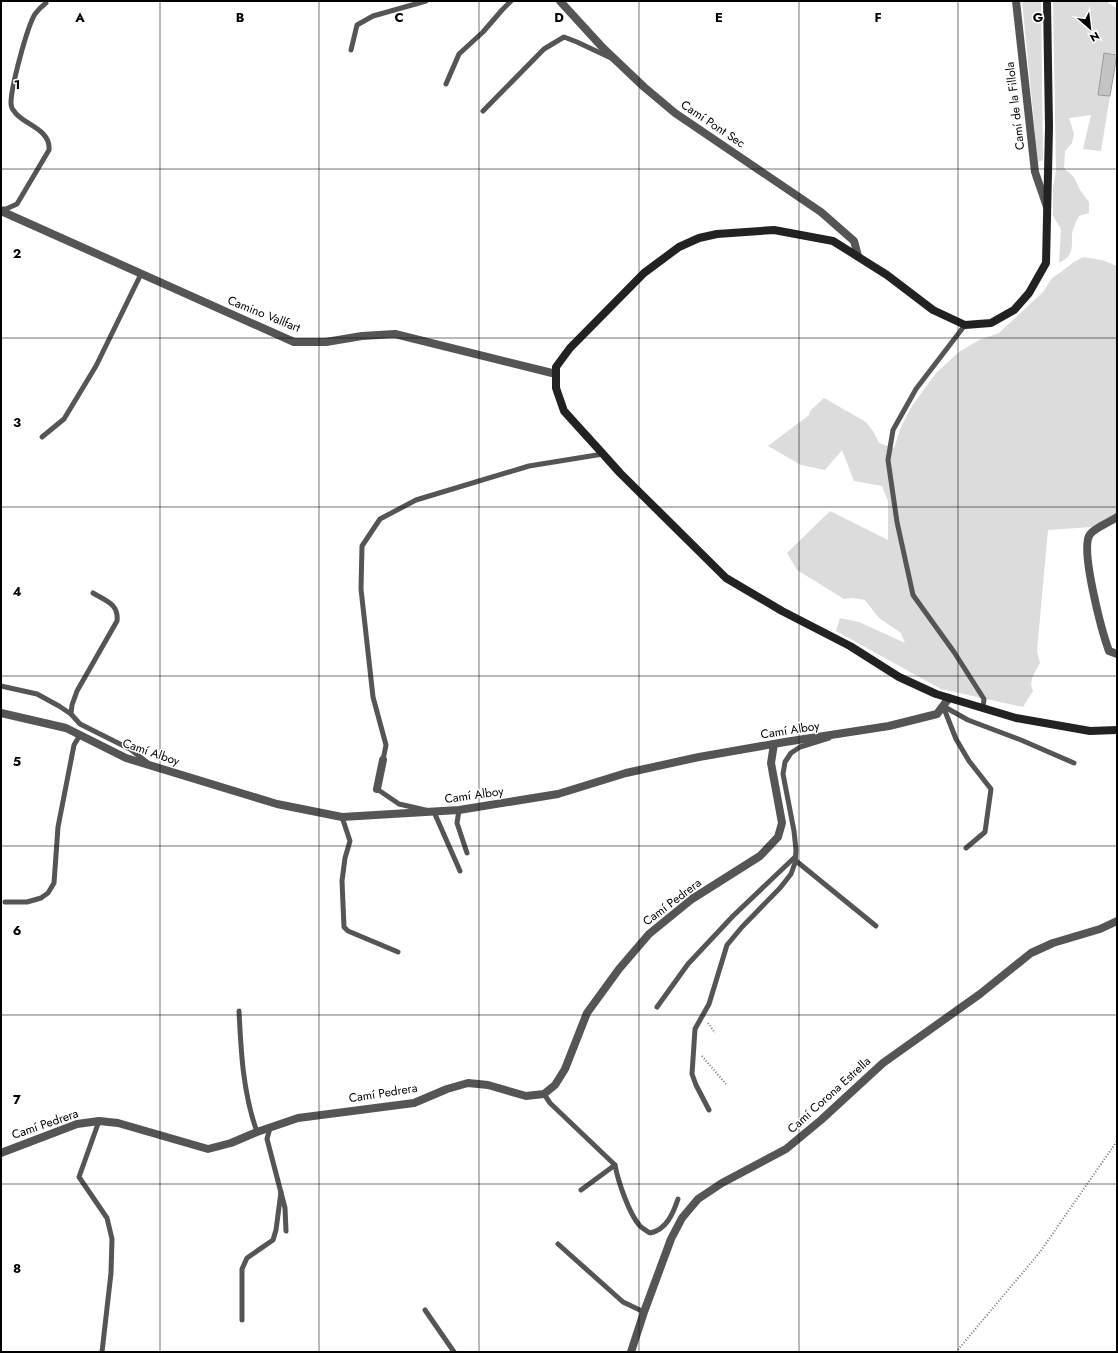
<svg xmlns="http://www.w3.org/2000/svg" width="1118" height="1353" viewBox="0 0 1118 1353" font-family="Jost,sans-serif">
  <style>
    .green { fill: #dcdcdc }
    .building { fill: #c4c4c4; stroke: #999 }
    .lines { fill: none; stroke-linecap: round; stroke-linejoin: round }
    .path { stroke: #777; stroke-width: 2; stroke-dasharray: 1 2; stroke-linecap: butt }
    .lane { stroke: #555; stroke-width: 5 }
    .street { stroke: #555; stroke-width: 8 }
    .secondary { stroke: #222; stroke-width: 8 }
    .grid { fill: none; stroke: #000; stroke-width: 1; stroke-opacity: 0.55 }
    .labels { text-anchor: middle; stroke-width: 3; stroke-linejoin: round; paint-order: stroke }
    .street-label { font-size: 12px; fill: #000; stroke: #fff }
    .grid-label { font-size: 13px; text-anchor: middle; font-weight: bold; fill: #000; stroke: #fff; stroke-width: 3; stroke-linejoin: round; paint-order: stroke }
  </style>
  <rect width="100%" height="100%" fill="#fff"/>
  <!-- green -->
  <g class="green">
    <path d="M1022,1h19l2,159 -5,2z"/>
    <path d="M1053,1h55v2l9,5v46l-13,-1 -6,42 12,1 -9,55 -18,-2 8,-34 -22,3 5,16 -2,9 -7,8 -1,17 10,9 6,13 9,12v11l-10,3c-3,6 -7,13 -7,20 0,13 1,20 -13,27l2,-34 -8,-13v-29l3,-16z"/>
    <path d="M1083,257l19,3 15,6v247l-25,14 -44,3 -11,121 3,12c-5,10 -12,17 -7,28l-10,16 -82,-18 -105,-58 4,-13 19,4 46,21 -4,-10 -22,-15 -14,-18 -12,-2 -9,1 -47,-29 -10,-17 43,-42 58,29v-39l-6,-15 -28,-5 -12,-31 -17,20 -24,-5 -33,-19 41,-31 1,-4 14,-13 42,24 7,9 6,12 15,5 7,-21 11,-21 24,-33 23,-21 20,-12 20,-7 44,-41 9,-14 9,-6 13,-10z"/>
  </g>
  <!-- building -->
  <path class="building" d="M1104,53l13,2 -7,41 -12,-1z"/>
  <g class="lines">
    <!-- path -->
    <g class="path">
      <path d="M708,1023l7,10"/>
      <path d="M702,1056l24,28"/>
      <path d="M956,1352l84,-100 77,-111"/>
    </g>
    <!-- lane -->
    <g class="lane">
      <path d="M351,50l6,-25 16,-9 53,-15"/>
      <path d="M446,84l13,-30 24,-22 19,-22 9,-9"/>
      <path d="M483,111l61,-62 20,-12 13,5 34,16"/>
      <path d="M1,209h5l11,-5 32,-54c2,-22 -28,-26 -35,-39 -2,-2 -3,-6 -3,-8 0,-16 16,-76 24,-89 3,-4 7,-8 11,-11l-1,-2"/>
      <path d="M965,325l-49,64 -23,41 -5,30 9,62 16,73 41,57 30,47 -1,9"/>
      <path d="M42,437l22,-18 32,-53 45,-92"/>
      <path d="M93,593c13,8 26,11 24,28l-40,70 -5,14 -1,9 9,10 50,25 18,14"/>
      <path d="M1,686l36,8 22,12 12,8"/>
      <path d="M943,706l13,33 13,22 22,28 -6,43 -19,16"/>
      <path d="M943,706l25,14 53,20 53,23"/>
      <path d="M383,760l3,-15 -13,-48 -12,-108 1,-43 18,-27 36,-19 113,-34 74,-12"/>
      <path d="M377,789l22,15 35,8 26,59"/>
      <path d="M459,810l-2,13 10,30"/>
      <path d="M342,817l8,24 -5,17 -3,23 2,46 4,4 50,21"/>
      <path d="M795,860l81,66"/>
      <path d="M5,902h22l14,-4 7,-5 6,-10 4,-56 16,-82 6,-10"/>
      <path d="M657,1007l31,-43 45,-48 62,-59"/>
      <path d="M239,1011c2,41 4,82 18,121"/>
      <path d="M544,1094l6,9 65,62 -34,25"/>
      <path d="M709,1110l-13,-25 -4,-11 3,-45 14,-25 18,-59 15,-18 38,-39 11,-14 4,-11 1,-13 -2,-19 -11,-57 2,-12 6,-9 9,-6 29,-9"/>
      <path d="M99,1121l-20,56 28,41 5,21 -1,34 -9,79"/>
      <path d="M270,1128l-3,11 18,69 1,23"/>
      <path d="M615,1165c3,16 14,49 25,61 3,3 7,5 10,7 16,-3 23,-19 28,-34"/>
      <path d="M558,1244l65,58 21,10"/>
      <path d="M425,1310l29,42"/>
      <path d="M242,1320v-51l5,-11 26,-18 3,-10 5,-38"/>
    </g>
    <!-- street -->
    <g class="street">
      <path d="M560,1l43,47 41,39 31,26 146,99 33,29 4,15"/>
      <path d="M1016,1l19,171 12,35"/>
      <path d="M1,211l293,131h32l36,-6 33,-2 161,40"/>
      <path d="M1117,517c-7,5 -25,12 -28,19 -8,17 13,96 20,115l8,3"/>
      <path d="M1,713l65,15 60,30 151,46 65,13 117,-7 99,-16 68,-21 73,-16 86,-15 104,-16 48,-12 12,-16"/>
      <path d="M377,789l6,-29"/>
      <path d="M1,1153l76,-29 22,-3 19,2 90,26 23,-6 26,-11 41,-14 116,-15 33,-14 21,-6 20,2 38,11 18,-2 11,-9 10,-16 22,-56 32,-44 30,-35 43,-35 68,-43 18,-19 4,-14 -11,-60 3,-19"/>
      <path d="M631,1352l13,-40 27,-73 11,-21 16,-19 24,-16 64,-34 35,-29 62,-57 97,-69 51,-41 22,-10 47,-14 17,-8"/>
    </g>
    <!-- secondary -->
    <path class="secondary" d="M1047,1l2,126 -3,136 -17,30 -15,17 -23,13 -26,2 -32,-15 -46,-35 -54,-34 -59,-11 -57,4 -18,4 -20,9 -35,26 -74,75 -14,19v21l8,23 39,43 17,19 106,105 56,33 68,35 49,31 37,17 80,24 74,13 27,-1"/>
  </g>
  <!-- grid -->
  <path class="grid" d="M160,1v1351M319,1v1351M479,1v1351M639,1v1351M799,1v1351M958,1v1351M1,169h1116M1,338h1116M1,507h1116M1,676h1116M1,846h1116M1,1015h1116M1,1184h1116"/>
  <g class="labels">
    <!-- street labels -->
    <g class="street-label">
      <text transform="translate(1015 106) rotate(-97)" y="4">Camí de la Fillola</text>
      <text transform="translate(713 124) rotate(34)" y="4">Camí Pont Sec</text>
      <text transform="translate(264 314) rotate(22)" y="4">Camino Vallfart</text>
      <text transform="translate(790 730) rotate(-9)" y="4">Camí Alboy</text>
      <text transform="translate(151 752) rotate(19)" y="4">Camí Alboy</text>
      <text transform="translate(474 795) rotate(-8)" y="4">Camí Alboy</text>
      <text transform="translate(672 902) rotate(-37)" y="4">Camí Pedrera</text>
      <text transform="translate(383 1093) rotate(-9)" y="4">Camí Pedrera</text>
      <text transform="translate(829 1095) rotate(-42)" y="4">Camí Corona Estrella</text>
      <text transform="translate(45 1124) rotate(-19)" y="4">Camí Pedrera</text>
    </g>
  </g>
  <g class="grid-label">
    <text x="80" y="22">A</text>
    <text x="240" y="22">B</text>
    <text x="399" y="22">C</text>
    <text x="559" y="22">D</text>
    <text x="719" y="22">E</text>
    <text x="878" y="22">F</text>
    <text x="1038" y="22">G</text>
    <text x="17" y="89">1</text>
    <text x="17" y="258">2</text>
    <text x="17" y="427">3</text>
    <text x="17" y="596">4</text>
    <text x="17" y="766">5</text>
    <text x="17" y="935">6</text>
    <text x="17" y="1104">7</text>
    <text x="17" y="1273">8</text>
  </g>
  <!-- border -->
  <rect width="1118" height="1353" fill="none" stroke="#000000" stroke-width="4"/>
  <!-- north arrow -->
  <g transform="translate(1090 28) rotate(152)" stroke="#ffffff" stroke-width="3" paint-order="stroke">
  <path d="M0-3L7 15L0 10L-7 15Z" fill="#000000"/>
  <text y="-6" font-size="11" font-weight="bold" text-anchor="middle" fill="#000000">N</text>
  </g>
</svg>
